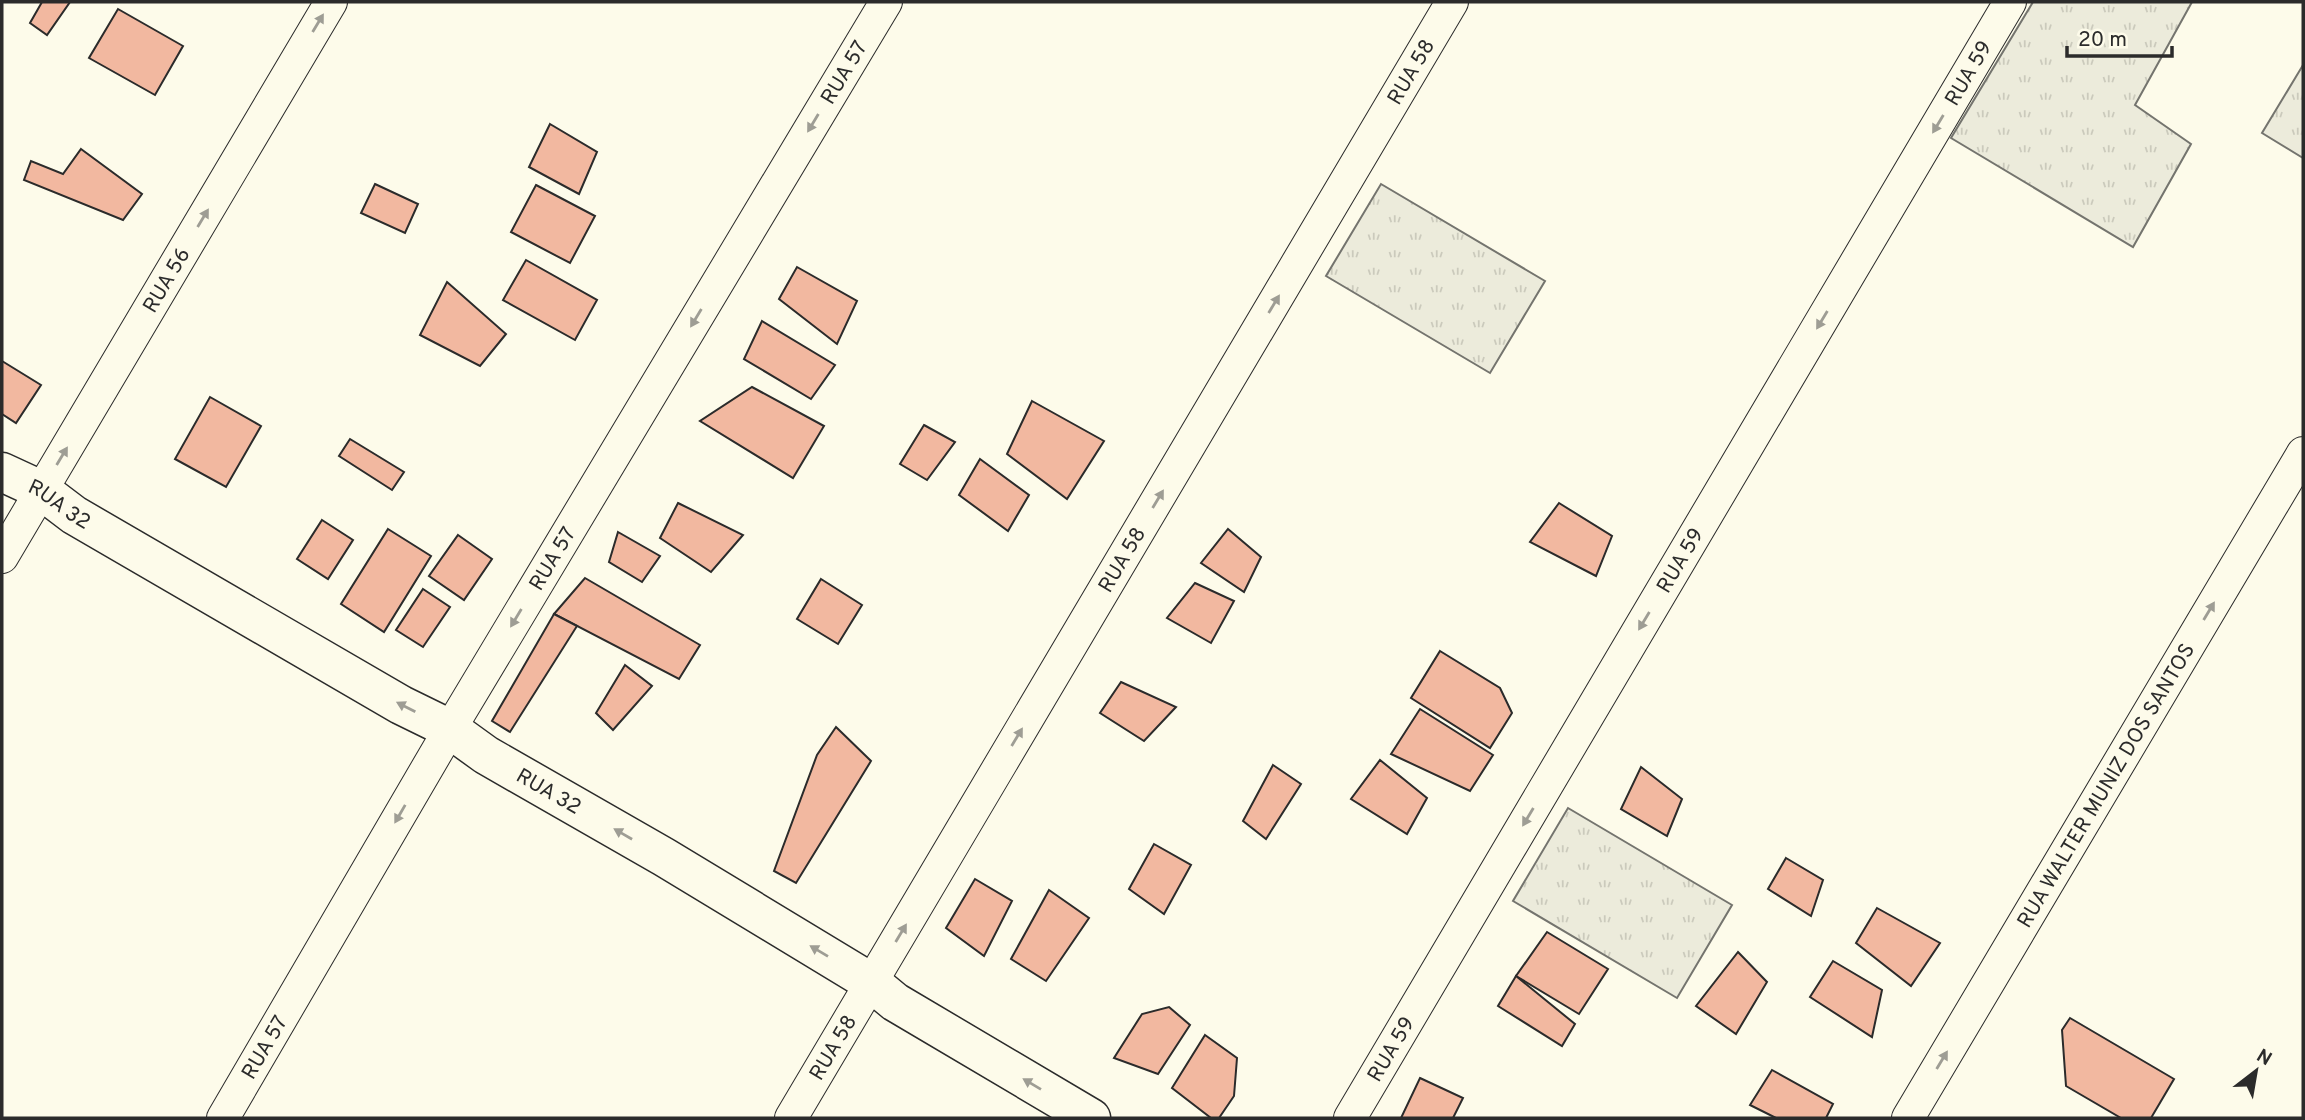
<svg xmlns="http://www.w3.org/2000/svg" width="2305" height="1120" viewBox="0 0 2305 1120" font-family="Overpass,sans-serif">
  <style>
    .grass { fill: url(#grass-tufts); stroke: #74746e; stroke-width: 2 }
    .building { fill: #f2b8a0; stroke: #2b2b2b; stroke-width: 2 }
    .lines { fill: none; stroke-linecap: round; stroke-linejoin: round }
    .minor-casing { stroke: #2b2b2b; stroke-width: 34 }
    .secondary-casing { stroke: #2b2b2b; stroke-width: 41 }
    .minor { stroke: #fdfbea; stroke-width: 32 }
    .secondary { stroke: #fdfbea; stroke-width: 38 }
    .oneway { fill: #9e9d94 }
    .labels { text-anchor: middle; stroke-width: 5; stroke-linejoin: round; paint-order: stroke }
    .street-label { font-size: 21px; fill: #2b2b2b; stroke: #fdfbea }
  </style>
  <defs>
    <pattern id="grass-tufts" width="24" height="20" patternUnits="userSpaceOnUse" patternTransform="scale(1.75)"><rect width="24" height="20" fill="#ecebdb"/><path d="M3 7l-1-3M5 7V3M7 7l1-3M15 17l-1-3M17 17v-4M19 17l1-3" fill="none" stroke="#cbcabc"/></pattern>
  </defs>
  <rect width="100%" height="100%" fill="#fdfbea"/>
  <!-- grass -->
  <g class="grass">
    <path d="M2033,2h159l-57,103 56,39 -58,103 -182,-109z"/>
    <path d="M2303,65v93l-41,-25z"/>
    <path d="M1381,184l164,97 -55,92 -164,-97z"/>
    <path d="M1568,808l164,97 -55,93 -164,-97z"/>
  </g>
  <!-- building -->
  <g class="building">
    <path d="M42,2h28l-23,33 -17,-12z"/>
    <path d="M118,9l65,37 -28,49 -66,-37z"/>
    <path d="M550,124l47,28 -18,42 -50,-27z"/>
    <path d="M81,149l61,45 -19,26 -99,-40 7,-19 32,13z"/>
    <path d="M375,184l43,20 -13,29 -44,-20z"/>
    <path d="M536,185l59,31 -25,47 -59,-31z"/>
    <path d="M526,260l71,40 -22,40 -72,-40z"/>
    <path d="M797,267l60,34 -20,43 -58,-45z"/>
    <path d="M447,282l59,52 -26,32 -60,-31z"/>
    <path d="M762,321l73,44 -24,34 -67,-40z"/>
    <path d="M2,361l39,24 -25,38 -14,-9z"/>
    <path d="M752,387l72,39 -31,52 -93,-57z"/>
    <path d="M210,397l51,29 -35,61 -51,-28z"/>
    <path d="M1032,401l72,40 -37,58 -60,-45z"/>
    <path d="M924,425l31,17 -28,38 -27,-16z"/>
    <path d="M350,439l54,33 -12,18 -53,-34z"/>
    <path d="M980,459l49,36 -21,36 -49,-36z"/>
    <path d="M678,503l65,32 -32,37 -51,-34z"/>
    <path d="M1559,503l53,33 -16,40 -66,-34z"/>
    <path d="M322,520l31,20 -25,39 -31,-20z"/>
    <path d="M388,529l43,27 -47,76 -43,-28z"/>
    <path d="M1228,529l33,28 -17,35 -43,-29z"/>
    <path d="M618,532l42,24 -18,26 -33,-20z"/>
    <path d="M458,535l34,24 -28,41 -35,-24z"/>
    <path d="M585,578l115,67 -21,34 -125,-65z"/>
    <path d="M821,579l41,26 -24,39 -41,-25z"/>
    <path d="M1195,583l39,18 -23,42 -44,-25z"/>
    <path d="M423,589l27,18 -27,40 -27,-17z"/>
    <path d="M554,614l23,12 -67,106 -18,-11z"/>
    <path d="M1440,651l60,37 12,25 -22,35 -79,-50z"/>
    <path d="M625,665l27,21 -39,44 -17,-17z"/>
    <path d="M1121,682l55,25 -32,34 -44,-28z"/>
    <path d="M1420,709l73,46 -23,36 -79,-37z"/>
    <path d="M836,727l35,34 -75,122 -22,-12 43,-116z"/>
    <path d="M1380,760l47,38 -20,36 -56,-35z"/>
    <path d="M1273,765l28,19 -35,55 -23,-18z"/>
    <path d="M1641,767l41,32 -15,37 -46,-27z"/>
    <path d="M1154,844l37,21 -27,49 -35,-25z"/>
    <path d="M1786,858l37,22 -12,36 -43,-27z"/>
    <path d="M975,879l37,22 -28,55 -38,-28z"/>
    <path d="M1049,890l40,28 -43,63 -35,-22z"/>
    <path d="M1877,908l63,35 -29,43 -55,-43z"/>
    <path d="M1547,932l61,37 -29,45 -63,-38z"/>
    <path d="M1738,952l29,30 -31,52 -40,-28z"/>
    <path d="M1833,961l49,29 -10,47 -62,-40z"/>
    <path d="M1516,976l59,48 -13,22 -64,-40z"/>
    <path d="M1169,1007l21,18 -32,49 -44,-16 28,-44z"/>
    <path d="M2070,1018l104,61 -23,39h-30l-55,-32 -4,-56z"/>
    <path d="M1205,1035l32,23 -3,38 -15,22h-8l-39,-30z"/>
    <path d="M1772,1070l61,34 -7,14h-50l-26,-13z"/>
    <path d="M1420,1078l43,20 -10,20h-52z"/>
  </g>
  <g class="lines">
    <defs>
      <g id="minor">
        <path id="s1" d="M2,557l329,-555"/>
        <path id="s2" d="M223,1118l227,-389 436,-727"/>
        <path id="s3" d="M791,1118l661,-1116"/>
        <path id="s4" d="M1350,1118l660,-1116"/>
        <path id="s5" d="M1908,1118l395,-665"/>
      </g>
      <g id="secondary">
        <path id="s6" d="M2,472l39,18 33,25 327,190 49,24 36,26 178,102 208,126 23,19 196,116"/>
      </g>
    </defs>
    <!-- minor casing -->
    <use href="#minor" class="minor-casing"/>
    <!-- secondary casing -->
    <use href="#secondary" class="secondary-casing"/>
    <!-- minor -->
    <use href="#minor" class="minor"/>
    <!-- secondary -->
    <use href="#secondary" class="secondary"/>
  </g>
  <!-- one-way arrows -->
  <defs><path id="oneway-solid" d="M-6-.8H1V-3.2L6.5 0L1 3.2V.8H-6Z" transform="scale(1.75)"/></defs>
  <g class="oneway">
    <use href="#oneway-solid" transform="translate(318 23) rotate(-59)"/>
    <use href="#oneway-solid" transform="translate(813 123) rotate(121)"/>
    <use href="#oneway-solid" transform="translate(1938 124) rotate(121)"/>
    <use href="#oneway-solid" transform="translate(203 218) rotate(-59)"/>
    <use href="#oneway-solid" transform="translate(1274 304) rotate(-59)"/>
    <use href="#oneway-solid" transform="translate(696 318) rotate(121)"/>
    <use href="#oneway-solid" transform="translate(1822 320) rotate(121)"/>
    <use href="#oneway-solid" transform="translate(62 456) rotate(-59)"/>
    <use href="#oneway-solid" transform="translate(1158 499) rotate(-59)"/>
    <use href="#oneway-solid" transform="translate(2209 611) rotate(-59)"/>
    <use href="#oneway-solid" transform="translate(516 618) rotate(121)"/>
    <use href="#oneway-solid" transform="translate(1644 621) rotate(121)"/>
    <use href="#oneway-solid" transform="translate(406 707) rotate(-153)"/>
    <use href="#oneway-solid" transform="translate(1017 737) rotate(-59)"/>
    <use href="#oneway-solid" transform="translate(400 814) rotate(120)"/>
    <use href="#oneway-solid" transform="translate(1528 817) rotate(121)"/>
    <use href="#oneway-solid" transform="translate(623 834) rotate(-150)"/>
    <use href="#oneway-solid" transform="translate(901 933) rotate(-59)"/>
    <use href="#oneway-solid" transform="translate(819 951) rotate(-149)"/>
    <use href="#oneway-solid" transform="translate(1942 1060) rotate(-59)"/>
    <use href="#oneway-solid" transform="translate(1032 1084) rotate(-149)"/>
  </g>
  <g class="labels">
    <!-- street labels -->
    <g class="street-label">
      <text dy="7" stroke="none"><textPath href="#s2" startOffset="1216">RUA 57</textPath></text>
      <text dy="7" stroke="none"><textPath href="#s3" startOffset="1216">RUA 58</textPath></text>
      <text dy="7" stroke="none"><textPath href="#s4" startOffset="1214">RUA 59</textPath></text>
      <text dy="7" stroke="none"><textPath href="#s1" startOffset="322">RUA 56</textPath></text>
      <text dy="7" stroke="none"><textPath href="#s6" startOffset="66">RUA 32</textPath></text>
      <text dy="7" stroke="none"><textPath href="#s2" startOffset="649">RUA 57</textPath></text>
      <text dy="7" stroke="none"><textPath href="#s3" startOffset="649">RUA 58</textPath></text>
      <text dy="7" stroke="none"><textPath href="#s4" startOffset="648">RUA 59</textPath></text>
      <text dy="7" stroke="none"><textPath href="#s5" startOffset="387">RUA WALTER MUNIZ DOS SANTOS</textPath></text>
      <text dy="7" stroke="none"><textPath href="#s6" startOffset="634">RUA 32</textPath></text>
      <text dy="7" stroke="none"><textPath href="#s2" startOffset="82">RUA 57</textPath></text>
      <text dy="7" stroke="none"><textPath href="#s3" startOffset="82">RUA 58</textPath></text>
      <text dy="7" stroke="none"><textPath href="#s4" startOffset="80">RUA 59</textPath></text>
    </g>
  </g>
  <!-- border -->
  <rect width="2305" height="1120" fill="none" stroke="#2b2b2b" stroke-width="7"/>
  <!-- north arrow -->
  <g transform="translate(2256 1071) rotate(31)" stroke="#fdfbea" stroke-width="5" paint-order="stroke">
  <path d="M0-5L12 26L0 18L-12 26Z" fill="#2b2b2b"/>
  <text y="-10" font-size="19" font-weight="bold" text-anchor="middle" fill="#2b2b2b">N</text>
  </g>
  <!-- scale -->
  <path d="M2067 46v10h105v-10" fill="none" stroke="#2b2b2b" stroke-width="3.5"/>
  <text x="2078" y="46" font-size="21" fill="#2b2b2b" stroke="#fdfbea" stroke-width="5" paint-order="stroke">20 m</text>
</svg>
